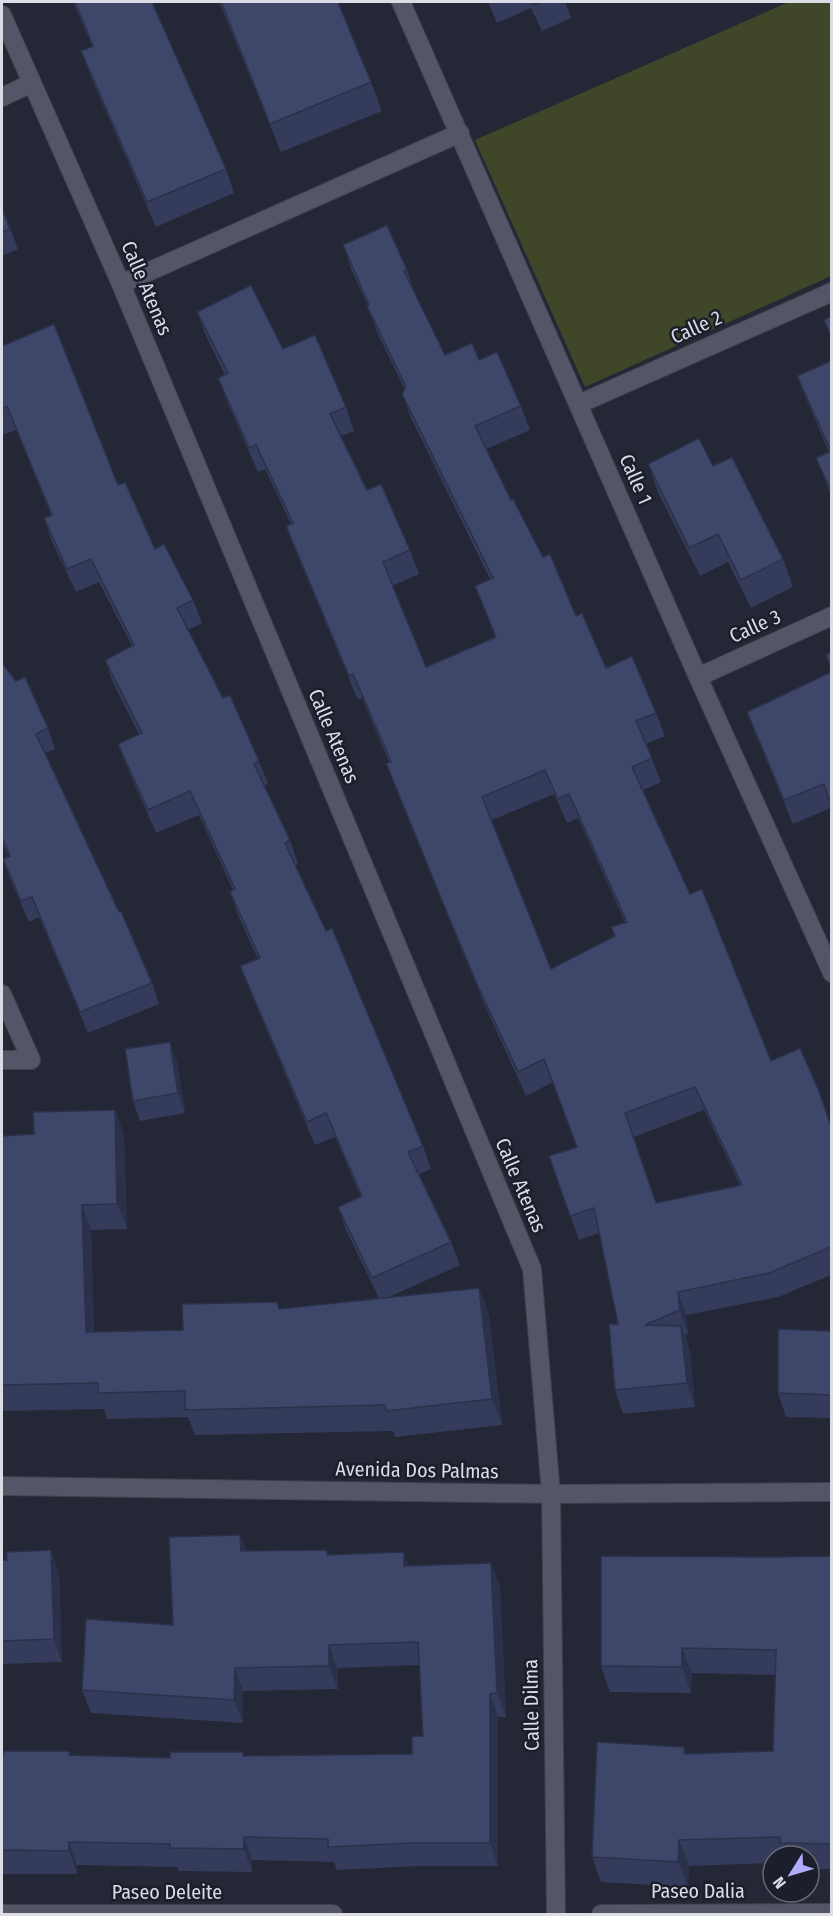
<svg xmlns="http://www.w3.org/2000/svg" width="833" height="1916" viewBox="0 0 833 1916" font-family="'Fira Sans Condensed',sans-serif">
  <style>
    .green { fill: #404628 }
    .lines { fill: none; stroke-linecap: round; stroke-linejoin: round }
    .minor-casing { stroke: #3f414c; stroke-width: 20 }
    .minor { stroke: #525666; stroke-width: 18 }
    .wall { fill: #353c5b; fill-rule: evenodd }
    .shaded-wall { fill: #2b314a }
    .building { fill: #3e466a; stroke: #2b314a; stroke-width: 1.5; fill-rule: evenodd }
    .labels { text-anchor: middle; stroke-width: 5; stroke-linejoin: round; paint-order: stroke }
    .street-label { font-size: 20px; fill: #dbdde6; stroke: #1b1e2b }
  </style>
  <rect width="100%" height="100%" fill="#242735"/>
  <!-- green -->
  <path class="green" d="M789,2h42v274l-246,111 -110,-247z"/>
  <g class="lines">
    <defs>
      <g id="minor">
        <path d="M401,2l297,675 134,296"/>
        <path d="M2,15l119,269 411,985 19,225 5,420"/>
        <path d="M2,97l30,-14"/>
        <path d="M121,284l339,-151"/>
        <path d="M579,404l253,-112"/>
        <path d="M698,677l134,-61"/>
        <path d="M2,994l29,66h-29"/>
        <path d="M2,1486l549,8 281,-2"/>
        <path d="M2,1914h331"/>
        <path d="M601,1914l231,-1"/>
      </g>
    </defs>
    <!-- minor casing -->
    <use href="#minor" class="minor-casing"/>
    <!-- minor -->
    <use href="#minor" class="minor"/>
  </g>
  <!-- wall -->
  <g class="wall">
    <path d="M73,2h79l74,167 8,24 -78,34 -66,-152 -9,-24 11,-5z"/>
    <path d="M219,2h119l33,80 11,29 -101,41z"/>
    <path d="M488,2h77l6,16 -29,13 -11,-23 -34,15z"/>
    <path d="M2,208l16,41 -16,7z"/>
    <path d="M343,245l64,25 8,24 30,61 34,5 42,46 9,24 -44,19 25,51 95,168 50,45 9,23 -19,8 15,38 -18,8 47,104 81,167 60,64v150l-53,22 -92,18 2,19 -3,2 5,14 5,57 -72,7 -8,-24 3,-66 -19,-91 -20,7 -30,-84 27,-9 -23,-65 -27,14 -40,-88 -29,-69 -62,-152 -9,-24 3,-1 -27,-64 -4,2 -63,-150 -9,-24 5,-2 -26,-55 -7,3 -31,-70 -9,-24 7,-3 -19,-39 -9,-24 86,37 63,58 8,24 -13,5 26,54 43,60 9,24 -27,12 34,81 69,-30 -20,-51 15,-7 -79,-161 -9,-24 3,-4 -29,-60 -8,-24 -17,-37zM554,794l13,29 11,-5 47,104 -14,5 3,10 -63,32 -59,-149zM704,1110l36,75 -84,18 -22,-66z"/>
    <path d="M2,346l116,139 37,64 38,51 9,23 -14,7 35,68 36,63 9,23 -4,2 26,54 8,24 -3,1 128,281 8,23 -12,5 32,68 9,23 -71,32 100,17 13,111 -107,12 -2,-6 -198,4 -7,-18 -81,2 -3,-10 -102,2v-275l32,-2 81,-24 9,25 3,94 -36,1 3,102 89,-2 96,-21 100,-11 -33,-68 -8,-23 23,-10 -26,-60 -20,8 -66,-156 -9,-23 18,-7 -20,-44 -8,-23 3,-2 -34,-75 -43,18 -29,-66 -9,-23 21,-10 -26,-51 -8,-23 27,-14 -33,-64 -23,10 -24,-50 -8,-24 7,-3 -35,-85 -13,5 -1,-4z"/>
    <path d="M831,361v135l-5,-13 -10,-25 13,-6 -22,-51 -10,-25z"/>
    <path d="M648,464l65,2 70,93 10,28 -42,21 -23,-46 -28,14 -42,-84z"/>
    <path d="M2,663l46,65 7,21 -10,4 107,230 7,21 -71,29 -49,-116 -10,5 -19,-43 -7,-20 5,-3 -6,-14z"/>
    <path d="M831,672v136l-38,16 -37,-88 -9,-24z"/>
    <path d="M177,1062l8,51 -45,8 -7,-20z"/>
    <path d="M831,1331v87l-45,-1 -8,-24z"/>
    <path d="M240,1535l6,16 81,-1 2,5 80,11 91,20 6,131h-8v149h-77l-84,4 -3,-8 -82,-2v12l-73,-1 -2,-4 -100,-2v9h-75v-118l67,-5 2,4 99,3 73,-6 1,4 168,-2 11,-18 -3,-71 -83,3 1,21 -95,2v32l-152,-10 -9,-23 91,-65z"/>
    <path d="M831,1556v313h-22v-13h-36v7l-84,3 -1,21 -87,-5 -9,-25 92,-110 2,7 87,-3 2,-76 -83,-2 -1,20 -81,-1 -9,-26 176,-109z"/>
    <path d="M2,1560l57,13 3,89 -60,2z"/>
  </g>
  <!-- shaded-wall -->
  <g class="shaded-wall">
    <path d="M170,1042l7,20 8,51 -7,-20z"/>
    <path d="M115,1110l9,25 3,94 -10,-25z"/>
    <path d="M82,1205l9,25 4,128 -9,-26z"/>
    <path d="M479,1288l10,26 13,111 -10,-26z"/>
    <path d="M678,1292l8,23 2,19 -8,-24z"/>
    <path d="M681,1326l9,24 5,57 -8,-24z"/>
    <path d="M240,1535l9,23 -8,-7z"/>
    <path d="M51,1550l8,23 3,89 -8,-23z"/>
    <path d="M404,1552l8,23 -8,-9z"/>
    <path d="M491,1563l9,23 6,131 -9,-24z"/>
    <path d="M329,1645l8,23 1,21 -9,-23z"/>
    <path d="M682,1648l10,25 -1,20 -9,-26z"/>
    <path d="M235,1668l8,23v32l-9,-23z"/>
    <path d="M490,1694l8,23v149l-8,-23z"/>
    <path d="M244,1837l8,23v12l-8,-23z"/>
    <path d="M679,1840l10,26 -1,21 -10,-25z"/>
    <path d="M69,1842l8,23v9l-8,-23z"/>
  </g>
  <!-- building -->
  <g class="building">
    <path d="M75,2h77l74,167 -79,33 -66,-151 12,-5z"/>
    <path d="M221,2h117l33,80 -101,42z"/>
    <path d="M531,2h10l-8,3z"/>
    <path d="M2,208l8,21 -8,3z"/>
    <path d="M387,225l20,45 -3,1 41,84 27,-12 7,17 18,-8 24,54 -46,20 36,74 2,-1 30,58 7,-3 26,62 6,-3 24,55 26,-12 24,57 -20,8 16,37 -20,9 58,127 12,-5 69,172 29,-13 19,43 12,35v121l-62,26 -91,19 2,18 -35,15 36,1 6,57 -72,7 -6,-66h9l-24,-116 -24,8 -21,-60 28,-9 -33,-88 -26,13 -41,-88 -29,-69 -62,-152 5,-1 -38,-88 -4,2 -63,-150 7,-3 -37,-78 -7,3 -31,-70 10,-5 -31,-61 54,-27 32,64 32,-14 31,72 -16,7 37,76 14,-6 29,66 -27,12 43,105 70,-30 -21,-51 18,-8 -91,-184 4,-7 -39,-81 2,-1 -26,-60zM545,770l13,29 11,-5 58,128 -16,5 4,9 -64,33 -69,-172zM695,1087l47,98 -86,18 -31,-90z"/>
    <path d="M831,316v20l-7,-16z"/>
    <path d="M54,324l64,161 7,-3 30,67 9,-5 29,56 -16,8 46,90 7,-3 29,66 -5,3 36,76 -5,3 41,88 6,-3 91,218 -15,6 43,90 -79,36 -34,-71 24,-11 -36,-83 -19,9 -67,-156 20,-8 -30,-66 5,-3 -45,-98 -42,19 -30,-66 24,-11 -37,-73 29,-15 -43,-86 -24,10 -23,-51 8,-3 -45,-109 -5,3v-63z"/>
    <path d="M831,361v130l-15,-33 15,-7 -34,-75z"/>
    <path d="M699,438l14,28 19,-9 51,102 -42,21 -23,-46 -29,14 -41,-84z"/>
    <path d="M831,652v15l-5,-12z"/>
    <path d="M2,663l14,18 9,-4 23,51 -12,6 83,178 2,-1 31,72 -72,29 -48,-115 -11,4 -18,-42 7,-3 -8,-19z"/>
    <path d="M831,672v134l-7,-22 -40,16 -37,-88z"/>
    <path d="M170,1042l8,51 -45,8 -8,-52z"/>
    <path d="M115,1110l2,94 -35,1 4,127 97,-2 -1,-26 95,-2 2,7 200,-21 13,111 -106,12 -1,-6 -200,5v-19l-87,2v-10l-96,2v-249l32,-2 -1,-22z"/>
    <path d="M778,1329l53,2v64l-53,-2z"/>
    <path d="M240,1535l1,16 86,-1v5l77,-3v14l87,-3 6,130 -7,1v149h-77l-85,4v-8l-84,-2v12l-74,-1v-4l-101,-2v9l-67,-1v-94h1v-5h66v4l101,3v-6h73v4l169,-2v-18h11l-5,-94 -89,3v21l-94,2 -1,32 -152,-10 4,-71 87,6 -4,-88z"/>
    <path d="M51,1550l3,89 -52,2v-81h5l-1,-8z"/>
    <path d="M601,1556l176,1 54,-1v288l-51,-1v-6l-101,3 -1,22 -86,-5 5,-115 87,5v7l89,-3 3,-101 -94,-2v19l-81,-1z"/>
  </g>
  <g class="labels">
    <!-- street labels -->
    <g class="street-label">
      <text transform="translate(147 288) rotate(67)" y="7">Calle Atenas</text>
      <text transform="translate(696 327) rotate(-24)" y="7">Calle 2</text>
      <text transform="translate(636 479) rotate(66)" y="7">Calle 1</text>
      <text transform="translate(755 626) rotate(-24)" y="7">Calle 3</text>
      <text transform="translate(334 736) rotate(67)" y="7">Calle Atenas</text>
      <text transform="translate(521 1185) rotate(67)" y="7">Calle Atenas</text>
      <text transform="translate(417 1470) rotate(1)" y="7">Avenida Dos Palmas</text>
      <text transform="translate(531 1705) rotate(-91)" y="7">Calle Dilma</text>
      <text x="698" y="1898">Paseo Dalia</text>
      <text x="167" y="1899">Paseo Deleite</text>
    </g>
  </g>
  <!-- border -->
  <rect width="833" height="1916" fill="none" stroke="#dbdde6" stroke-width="6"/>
  <!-- north arrow -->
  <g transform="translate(791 1874) rotate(233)"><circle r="28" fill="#1b1e2b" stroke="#686a76" stroke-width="1.5"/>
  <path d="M0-4.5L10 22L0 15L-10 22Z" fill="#b1adfa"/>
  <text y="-9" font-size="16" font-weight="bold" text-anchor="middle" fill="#dbdde6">N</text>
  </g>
</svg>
